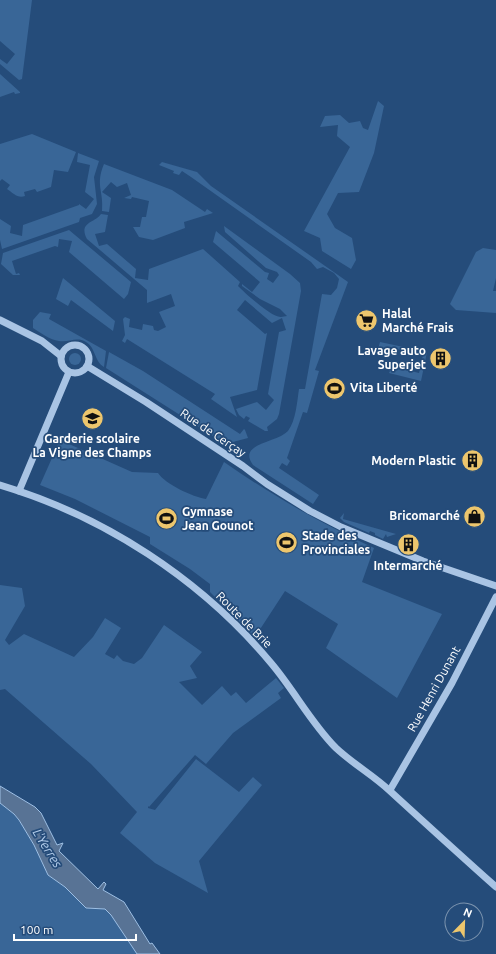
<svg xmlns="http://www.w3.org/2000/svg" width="496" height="954" viewBox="0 0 496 954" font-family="Ubuntu,sans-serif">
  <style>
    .green { fill: #396697 }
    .water { fill: #587395; stroke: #9dbfe4 }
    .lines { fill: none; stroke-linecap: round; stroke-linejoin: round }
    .tertiary { stroke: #a9c4e4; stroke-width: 7 }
    .labels { text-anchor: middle; stroke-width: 3.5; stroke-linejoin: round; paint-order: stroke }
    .poi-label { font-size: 12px; font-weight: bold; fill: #fff; stroke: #254c7a; text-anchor: start }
    .street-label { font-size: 12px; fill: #fff; stroke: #254c7a }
    .water-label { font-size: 13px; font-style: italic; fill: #b4ceec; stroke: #254c7a }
  </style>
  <rect width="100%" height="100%" fill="#254c7a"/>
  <!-- green -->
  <g class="green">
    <path d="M0,0h32l-10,79 -3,1 -19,-16v-5l7,5 8,-10 -15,-13z"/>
    <path d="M0,74l20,18v1l-5,1 -1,-2 -14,5z"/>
    <path d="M378,101l6,5 -10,47 -15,39 -21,1 -11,21 8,14 17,10 4,22 -5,9 -29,-18 -2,-13 -16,-7 46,-84 -13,-11 1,-11 -18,2 5,-11 15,-1 9,8 11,-2 3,7 5,2z"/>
    <path d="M32,134l44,18 -8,20 -14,-2 -3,17 -14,5 -2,-3 -11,3 1,4c-7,3 -12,-3 -18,-7l3,-4 -8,-6 -2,2v-37z"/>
    <path d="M78,153l21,8 -5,16 3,27 -5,10 -12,4 -1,4 -77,27 -2,-9v-21l11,7 -1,7 12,3 1,-11 56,-20v-1l7,5 8,-10 -9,-7 5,-27 -13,-3z"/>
    <path d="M162,162l35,10 14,14 137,96 -33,88 4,1 -12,42 -4,-1 -16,46 3,3 -3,5 -5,-3 -3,5 40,27 -6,9 -60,-39c-16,-22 24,-22 35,-34 8,-11 9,-29 11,-42h6l17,-95 9,1 6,-7 2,-9 -5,-6 -11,-6 -6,2 -6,-7 -120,-85 -9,-6 -3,4 -6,-2 1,-2 -15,-6z"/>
    <path d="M104,164l68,26 33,22 2,-3 6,4 -29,9 1,6 -32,12 -14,-3 -6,-10h7l2,-10h4l3,-16 -17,-4 -1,2 -7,-1 7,-3 -4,-12 -10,4 -6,-5 -9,10 9,6 -2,14 -7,-1c2,-20 -7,-26 2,-47z"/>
    <path d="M101,214l7,1 -3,17 -10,2 4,12 8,-2 29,25 -1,9 13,2 1,-11 54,-20 37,33 -2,4c7,7 34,32 43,31 2,0 4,-1 6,-1l-7,-7 -20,-10 -18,-13v-2l10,8 8,-10 -47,-40 3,-11 49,41 4,1 -2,6 6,4 6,-8 -2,-3 -11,-4 -41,-36 -1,-6 66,48 10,9 1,8 -22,123 -2,5 -10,8 1,4h-3l-17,-10 2,-3 -4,-2 -2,3 -5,-4 -3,-6 21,-7 9,8 8,-10 -6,-6 11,-62 7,-2 -4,-12 -10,5 -27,-23 -8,10 28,24 2,-1 -10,57 -27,7 7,20 -26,-18 4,-5 -88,-55 -2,4 -3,-2 3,-6 -2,-16 2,-2 5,2 -1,8 13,3 1,-6 10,2 1,4 4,1 8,-4 -7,-15 16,-6 -4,-12 -24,9v-13l-60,-51c-9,-17 8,-16 14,-25z"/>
    <path d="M69,230l62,52 -3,12 -4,5 -55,-47 3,-11 -13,-2 -1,8 -3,-1 -43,15 4,13 3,-1 1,2h-7l-12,-11 2,-11z"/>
    <path d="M483,248l13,2v28l-3,13h3v22l-40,-3 -6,-6 26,-52z"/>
    <path d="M63,278l52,43 -2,10 -42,-31 -3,6 -12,-7z"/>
    <path d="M40,312l11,2 -2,5 57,32 -2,16c-10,-6 -8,-19 -18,-25 -10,-6 -17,1 -27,-1 -9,-1 -18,-8 -26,-13v-8z"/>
    <path d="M380,342l47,10 -6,29 -32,-8 1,-2 -3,-3v-3l32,8 4,-18 -31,-7 -1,4 -13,-3z"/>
    <path d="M109,352l34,19 97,63 4,-5 1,1 3,8 -19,5 -8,-2 -115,-73z"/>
    <circle cx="75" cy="359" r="6"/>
    <path d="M60,440l72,32 26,1c7,11 35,24 48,26l18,-37c49,34 96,61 150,86l-12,34 80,32 -45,84 -71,-50 12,-24 -53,-33 -30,46 -45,-45v-8l-20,-15 -40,-25v-7l-75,-38 -35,-14z"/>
    <path d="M344,513l-1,6 53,15 -9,3 -1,-3 -3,5 -8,-4v-2l-5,-2 -1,2 -25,-11 -4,-4z"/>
    <path d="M0,585l22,3 3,18 -20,34 4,5 15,-11 50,23 19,-20 12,-19 16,10 -16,26 9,5 3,-4 6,6 11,3 8,-6 22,-33 38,27 -12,14 7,12 -18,4 23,23 20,-19 9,10 5,-4 10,11 30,-25 8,10 -6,5 3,5 -48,35 -27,31 -11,-9 -46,52 -1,-1v2l7,2 41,-51 43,33 14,-15 9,8 -63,76 9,32 -53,-30 -35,-30 17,-21 -46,-48 -86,-75 -5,1z"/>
    <path d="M0,803l14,11 5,6 15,25 14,30 17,12 21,21 19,1 6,6 26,39h-137z"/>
  </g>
  <!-- water -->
  <path class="water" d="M0,786l35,21 6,6 16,32 6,-2 -4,8 39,38 6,-7 2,2 -3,6 21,12 26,42 2,-1 8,11h-23l-26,-39 -6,-6 -19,-1 -21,-21 -17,-12 -14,-30 -15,-25 -5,-6 -14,-11z"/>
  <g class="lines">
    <!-- tertiary -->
    <g class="tertiary">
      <path d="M0,320l42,21 19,15"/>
      <circle cx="75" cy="359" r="14"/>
      <path d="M87,366l59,36 97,64 24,18 43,27 31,16 82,34 73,25"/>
      <path d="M0,485c104,31 201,94 271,178 23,27 40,60 65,85 17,16 37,27 54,43 35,32 70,64 106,96"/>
      <path d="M19,491l50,-119"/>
      <path d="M390,790l62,-107 44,-86"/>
    </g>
  </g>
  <!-- icons -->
  <defs>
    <symbol id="supermarket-disc" viewBox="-11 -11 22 22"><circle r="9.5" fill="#edc66d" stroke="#254c7a"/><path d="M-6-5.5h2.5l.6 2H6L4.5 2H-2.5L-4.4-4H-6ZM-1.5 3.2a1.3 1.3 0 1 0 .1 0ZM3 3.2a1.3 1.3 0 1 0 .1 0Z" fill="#111"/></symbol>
    <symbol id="building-disc" viewBox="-11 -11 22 22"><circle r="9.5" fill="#edc66d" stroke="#254c7a"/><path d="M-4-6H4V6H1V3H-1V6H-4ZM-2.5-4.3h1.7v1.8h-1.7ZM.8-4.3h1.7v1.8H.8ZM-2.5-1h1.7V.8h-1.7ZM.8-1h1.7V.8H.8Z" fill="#111"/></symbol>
    <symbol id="stadium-disc" viewBox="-11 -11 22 22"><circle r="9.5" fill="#edc66d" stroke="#254c7a"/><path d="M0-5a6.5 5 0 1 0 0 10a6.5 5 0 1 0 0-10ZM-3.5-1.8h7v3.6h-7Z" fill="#111"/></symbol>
    <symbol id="school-disc" viewBox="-11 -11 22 22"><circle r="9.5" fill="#edc66d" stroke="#254c7a"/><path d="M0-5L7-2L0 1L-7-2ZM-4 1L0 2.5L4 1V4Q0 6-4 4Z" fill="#111"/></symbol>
    <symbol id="shop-disc" viewBox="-11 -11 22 22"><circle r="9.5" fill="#edc66d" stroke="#254c7a"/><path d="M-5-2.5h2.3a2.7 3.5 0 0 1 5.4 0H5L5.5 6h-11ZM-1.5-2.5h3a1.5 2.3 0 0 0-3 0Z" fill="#111"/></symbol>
  </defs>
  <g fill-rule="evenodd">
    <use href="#supermarket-disc" x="354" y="308" width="25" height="25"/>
    <use href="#building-disc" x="428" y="346" width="25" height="25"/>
    <use href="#stadium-disc" x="322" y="376" width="25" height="25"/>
    <use href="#school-disc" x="80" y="406" width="25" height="25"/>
    <use href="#building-disc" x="460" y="448" width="25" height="25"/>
    <use href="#shop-disc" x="462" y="504" width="25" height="25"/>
    <use href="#stadium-disc" x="154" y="506" width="25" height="25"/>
    <use href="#stadium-disc" x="274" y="530" width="25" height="25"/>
    <use href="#building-disc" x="396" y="532" width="25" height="25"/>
  </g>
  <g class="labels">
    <!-- poi labels -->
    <g class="poi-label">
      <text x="382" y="318">Halal<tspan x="382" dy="14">Marché Frais</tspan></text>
      <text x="426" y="355" text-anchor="end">Lavage auto<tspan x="426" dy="14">Superjet</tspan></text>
      <text x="350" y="392">Vita Liberté</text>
      <text x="92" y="443" text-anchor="middle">Garderie scolaire<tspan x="92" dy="14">La Vigne des Champs</tspan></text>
      <text x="456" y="465" text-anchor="end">Modern Plastic</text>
      <text x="182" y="516">Gymnase<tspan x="182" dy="14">Jean Gounot</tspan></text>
      <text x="460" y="520" text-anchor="end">Bricomarché</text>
      <text x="302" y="540">Stade des<tspan x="302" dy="14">Provinciales</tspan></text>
      <text x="408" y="570" text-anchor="middle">Intermarché</text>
    </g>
    <!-- street labels -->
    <g class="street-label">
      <text transform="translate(213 433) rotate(34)" y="4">Rue de Cerçay</text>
      <text transform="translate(244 620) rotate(45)" y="4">Route de Brie</text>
      <text transform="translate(434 689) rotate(-61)" y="4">Rue Henri Dunant</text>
    </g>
    <!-- water labels -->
    <g class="water-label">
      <text transform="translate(48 848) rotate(58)" y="5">L'Yerres</text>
    </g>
  </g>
  <!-- north arrow -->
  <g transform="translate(464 922) rotate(23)"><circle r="19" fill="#254c7a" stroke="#7c94af"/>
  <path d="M0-3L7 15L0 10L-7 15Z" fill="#edc66d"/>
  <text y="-6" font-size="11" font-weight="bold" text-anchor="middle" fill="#ffffff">N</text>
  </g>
  <!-- scale -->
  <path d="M14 934v6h122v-6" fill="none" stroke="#ffffff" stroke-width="2"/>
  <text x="20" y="934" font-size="12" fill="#ffffff" stroke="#254c7a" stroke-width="3" paint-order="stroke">100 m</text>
</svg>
